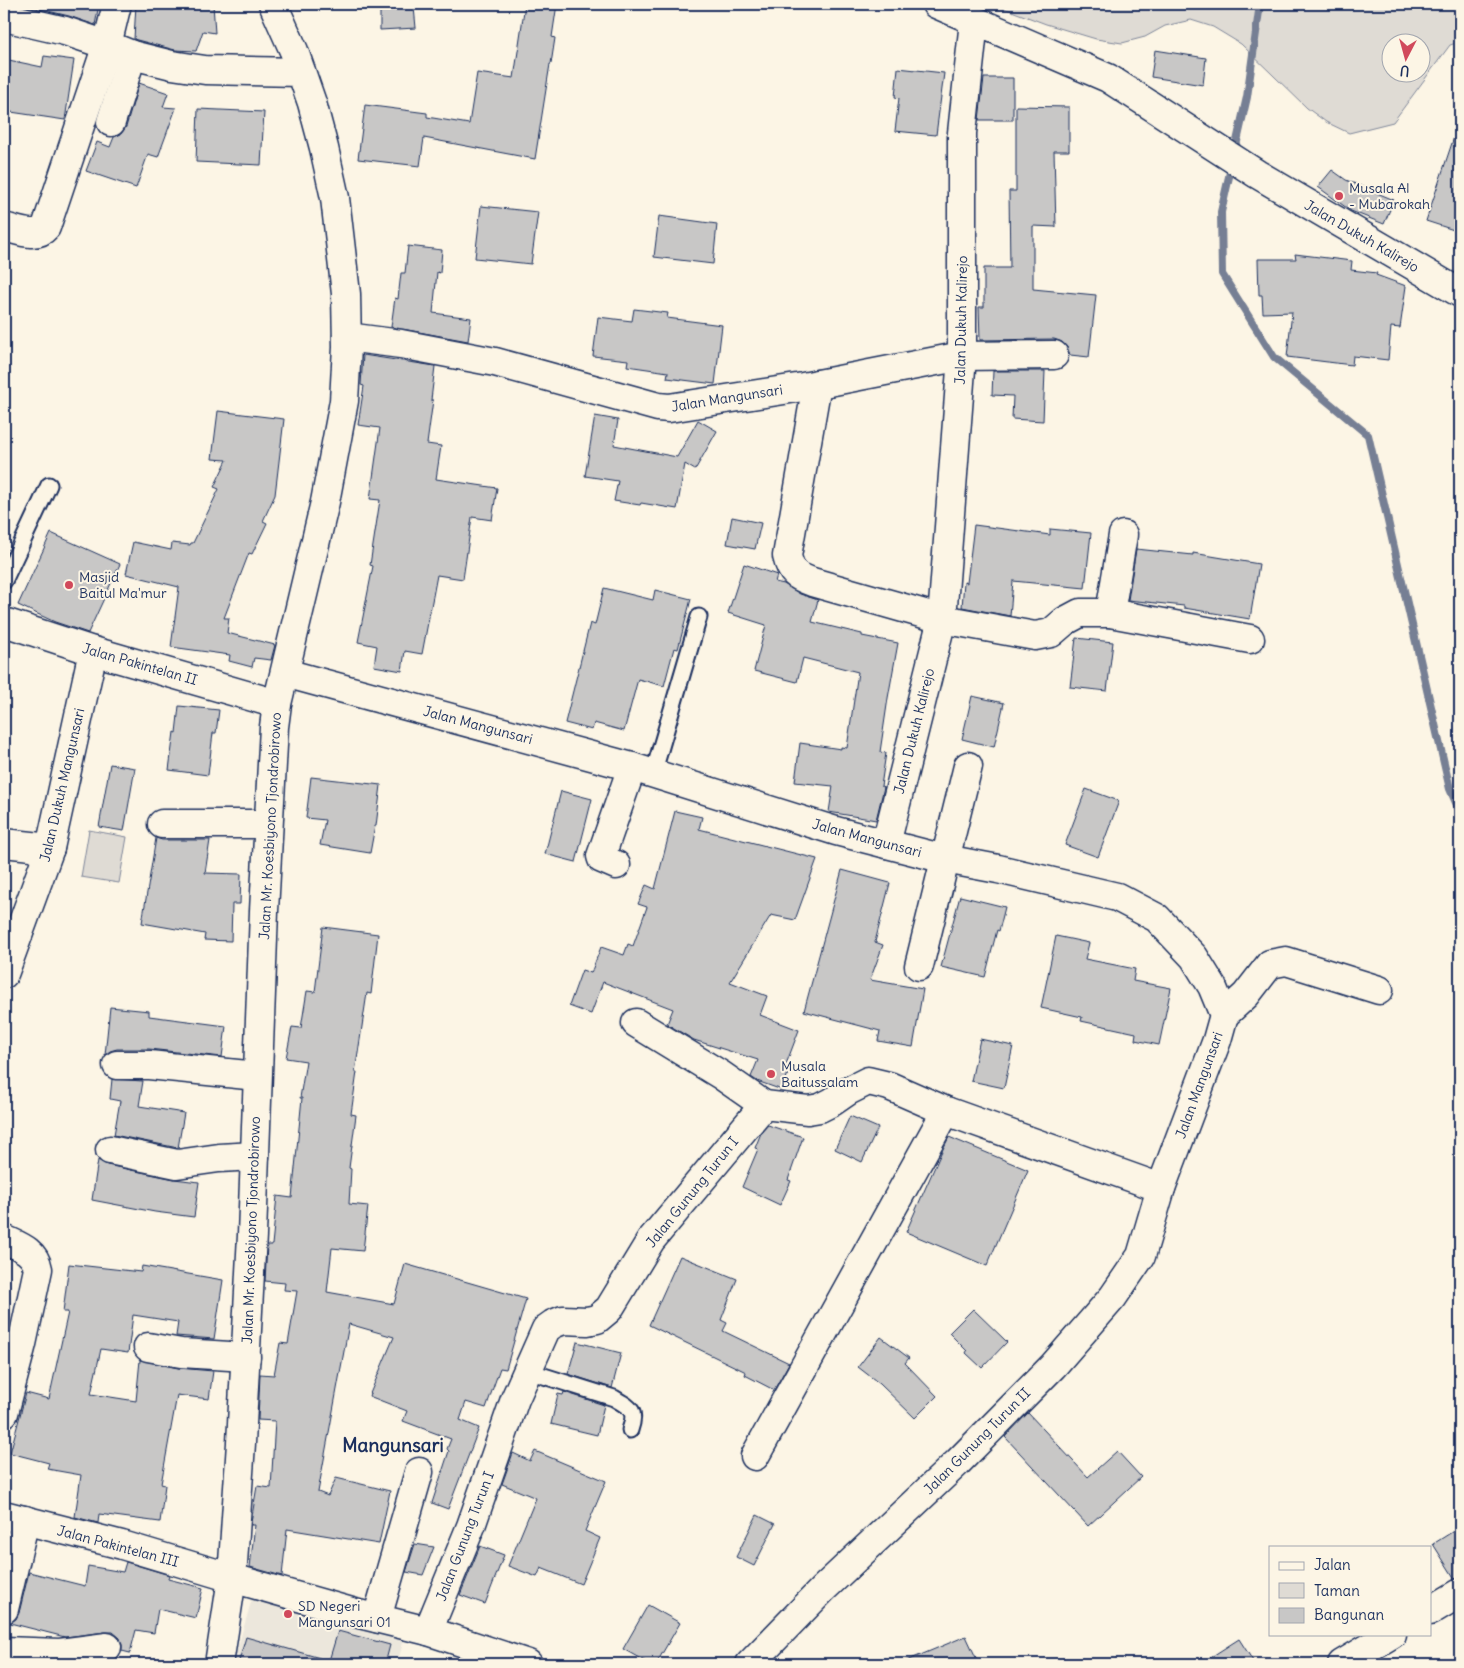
<svg xmlns="http://www.w3.org/2000/svg" width="1464" height="1668" viewBox="0 0 1464 1668" font-family="Delius,sans-serif">
  <style>
    .built { fill: #ece7dc }
    .green { fill: #dfdbd4; stroke: #7d8599; fill-rule: evenodd }
    .lines { fill: none; stroke-linecap: round; stroke-linejoin: round }
    .stream { stroke: #767f94; stroke-width: 8 }
    .building { fill: #c8c7c6; stroke: #1b2f5e }
    .lane-casing { stroke: #1b2f5e; stroke-width: 19 }
    .street-casing { stroke: #1b2f5e; stroke-width: 31 }
    .secondary-casing { stroke: #1b2f5e; stroke-width: 31 }
    .path { stroke: #1b2f5e; stroke-width: 3; stroke-dasharray: 1 4; stroke-linecap: butt }
    .lane { stroke: #fcf5e5; stroke-width: 15 }
    .street { stroke: #fcf5e5; stroke-width: 28 }
    .secondary { stroke: #fcf5e5; stroke-width: 28 }
    .poi-dot { fill: #d1495b; stroke: #fcf5e5; stroke-width: 2 }
    .labels { text-anchor: middle; stroke-width: 4; stroke-linejoin: round; paint-order: stroke }
    .poi-label { font-size: 14px; fill: #1b2f5e; stroke: #fcf5e5; text-anchor: start }
    .street-label { font-size: 14px; fill: #1b2f5e; stroke: #fcf5e5 }
    .district-label { font-size: 19px; font-weight: bold; fill: #1b2f5e; stroke: #fcf5e5 }
  </style>
  <rect width="100%" height="100%" fill="#fcf5e5"/>
  <filter id="ink" filterUnits="userSpaceOnUse"><feTurbulence type="fractalNoise" baseFrequency=".02" numOctaves="2"/><feDisplacementMap in="SourceGraphic" scale="10" xChannelSelector="R" yChannelSelector="G"/><feConvolveMatrix kernelMatrix="1 2 1 2 8 2 1 2 1" color-interpolation-filters="sRGB"/></filter>
  <g filter="url(#ink)">
    <!-- built -->
    <path class="built" d="M254,1592l151,44 -8,28h-164z"/>
    <!-- green -->
    <g class="green">
      <path d="M993,4h467v38l-10,3 -57,77 -44,11 -23,-11 -19,-14 -66,-64 -28,-17 -22,-7 -26,6 -20,11 -23,6 -26,-4 -50,-15zM1392,42h30v30h-30z"/>
      <path d="M89,830l38,7 -8,46 -38,-6z"/>
    </g>
    <g class="lines">
      <!-- stream -->
      <path class="stream" d="M1260,4l-13,93 -26,115 1,62 52,83 94,78 82,354 10,23"/>
    </g>
    <!-- building -->
    <g class="building">
      <path d="M27,4h72l-4,21 -26,-9 -42,-10z"/>
      <path d="M136,4h77l2,29 -12,-2 -7,20 -21,-1 -38,-10 -3,-1z"/>
      <path d="M525,4h32l-5,33 3,1 -4,26h-1l-15,95 -111,-21 -4,28 -62,-7 7,-54 62,8v4l42,7 8,-51 37,5z"/>
      <path d="M414,7l2,21 -36,2v-21z"/>
      <path d="M1155,50l51,8 -3,27 -52,-8z"/>
      <path d="M44,56l30,4 -9,60 -61,-9v-52l38,8z"/>
      <path d="M898,68l46,5 -8,62 -41,-4 4,-33 -4,-1z"/>
      <path d="M984,78h29v42h-34z"/>
      <path d="M139,83l29,10 -5,14 13,1 -18,49 -10,-3 -12,34 -50,-17 11,-29 13,5 4,-10 7,-3 5,-7z"/>
      <path d="M1016,106l53,1v44h-15l2,76 -23,-1v63l63,6 -7,62 -19,-2 -3,-8 -5,-5 -8,-3 -74,1 -1,-33h5v-39h26l-1,-77h7z"/>
      <path d="M198,109l66,3 -3,53 -65,-3z"/>
      <path d="M1456,131l4,1v100l-34,-11z"/>
      <path d="M1332,170l14,10 48,20 -10,24 -33,-13 -33,-24z"/>
      <path d="M481,206l57,6 -7,52 -56,-6z"/>
      <path d="M659,216l58,8 -4,40 -59,-7z"/>
      <path d="M408,246l34,4 -2,23 -3,-1 -4,41 38,5 -3,23 -77,-14 4,-29 3,1 3,-26h4z"/>
      <path d="M1295,254l57,7 -1,9 26,3 -1,2 30,11 -6,42 -9,-1 -3,33 -35,-4 -1,9 -65,-8 5,-45 -29,1 -1,-18h-3l-1,-36h38z"/>
      <path d="M634,309l34,4 -1,5 55,7 -7,59 -48,-6 1,-6 -41,-6 1,-6 -35,-4 5,-39 34,4z"/>
      <path d="M363,355l72,11 -4,34h2l-6,44 14,2 -5,33 61,9 -5,32 -20,-3 -9,62 -26,-4 -15,79 -17,-3 -3,20 -28,-5 3,-20 -19,-4 15,-76 -3,-1 10,-65 -10,-1 10,-71 -22,-3 6,-39 -3,-1z"/>
      <path d="M993,371h52l-2,50 -31,-2 1,-23 -21,-1z"/>
      <path d="M218,411l66,8 -9,76 -12,26 4,2 -15,31 -3,-1 -25,65h5l-2,15 48,12 -4,15 -17,-2 -2,9 -23,-6 1,-6 -59,-8 8,-60 -53,-13 7,-32 38,8 1,-7 18,2 1,-2h2l26,-54 -5,-2 13,-27 -15,-1z"/>
      <path d="M595,416l23,4 -4,25 63,12 21,-37 19,11 -22,39 -10,-6 -8,45 -36,-6 -1,2 -26,-4 4,-20 -33,-5z"/>
      <path d="M732,517l29,6 -6,26 -28,-5z"/>
      <path d="M974,525l76,10v-6l41,4 -6,55 -72,-7 -3,35 -48,-9 2,-25 3,1z"/>
      <path d="M51,533l69,31 -32,69 -33,-11 -37,-17z"/>
      <path d="M1136,549l57,6v-2l66,11 -9,55 -66,-11v-2l-56,-6z"/>
      <path d="M744,564l33,11 -2,7 9,2 16,10 18,6 -6,22 50,12v2l36,7 -10,55 -8,54 6,1 -5,33 3,1 -8,33 -47,-8 4,-26 -38,-4 5,-39 41,6v-2l6,1 11,-76 -55,-14 -6,24 -43,-11 12,-46 -38,-12z"/>
      <path d="M604,588l49,12 2,-10 36,9 -13,50 -4,-1 -10,38 -26,-7 -14,52 -30,-8 -2,7 -27,-7 25,-100 5,2z"/>
      <path d="M1076,638l37,4 -6,49 -37,-4z"/>
      <path d="M972,696l32,7 -10,44 -32,-8z"/>
      <path d="M179,706l40,4 -3,23h-3l-5,42 -39,-5 5,-38 2,1z"/>
      <path d="M110,764l25,4 -11,63 -25,-4z"/>
      <path d="M311,777l70,8 -5,41h-1l-5,27 -50,-8 5,-25 -19,-2z"/>
      <path d="M1086,789l33,12 -21,56 -33,-12z"/>
      <path d="M561,791l31,8 -16,63 -31,-8z"/>
      <path d="M675,811l27,6 -3,12 118,30 -22,61 -24,-5 -41,67 37,14 -7,19 39,15 -14,37 5,1 -8,22 -25,-9 -6,-4 7,-17 -64,-20 -27,-16 6,-15 -70,-27 -12,32 -22,-8 13,-36 9,3 10,-26 23,8 4,-11 5,2 14,-39 -9,-3 8,-19 9,4z"/>
      <path d="M156,838l6,2h48l-5,33 36,1 -1,30h-8l-1,37 -27,-1 1,-6 -63,-11z"/>
      <path d="M842,870l48,13 -15,59 8,3 -13,35 53,9 -10,58 -35,-6 2,-10 -76,-20z"/>
      <path d="M960,896l45,11 -6,24 -2,-1 -12,47 -44,-10z"/>
      <path d="M323,927l55,7 -7,60 -4,-1 -9,60 -3,19h2l-6,42 5,1 -7,53 2,1 -2,35 19,2 -5,45 -31,-3 -5,44 67,12 11,-40 121,35 -20,70 -6,-1 -14,40 -20,-6 -6,18 19,8 -31,81 -16,-6 17,-52 -2,-2 4,-10 -48,-18 4,-10 -38,-15 25,-59 -45,-13 -31,168 10,4 8,-18 54,13 -11,53 -92,-15 -5,47 -32,-9 5,-42h-4v-3l6,-36 14,2 4,-67 -17,-1 2,-46 14,1 6,-32 8,1 9,-53 -13,-1 1,-7 -20,-2 2,-36h5l5,-49 15,2 10,-100h-2l6,-37 -20,-3 6,-31 9,1 6,-37 8,1z"/>
      <path d="M1056,936l33,7 -4,16 50,10 -2,12 38,7 -12,57 -24,-5 1,-7 -55,-12 1,-4 -41,-9z"/>
      <path d="M110,1007l39,4v5l77,10 -4,31 -73,-8h-32l-7,2 -5,4z"/>
      <path d="M980,1039l33,7 -9,42 -33,-7z"/>
      <path d="M112,1079l31,2 -4,25 45,7 -6,35 -64,-13 6,-34 -10,-2z"/>
      <path d="M850,1116l28,12 -16,34 -27,-13z"/>
      <path d="M768,1125l35,12 -15,43 3,1 -11,24 -38,-18 16,-38 -3,-1 6,-15z"/>
      <path d="M949,1137l79,33 -41,96 -81,-34 35,-79z"/>
      <path d="M98,1160l9,5 67,14 25,3 -5,35 -39,-5 -63,-12z"/>
      <path d="M680,1256l57,23 -16,41 6,3 -4,8 66,32 -15,27 -29,-15 1,-3 -97,-47z"/>
      <path d="M69,1264l72,8 1,-6 81,14 -9,59 -38,-3 2,-14 -45,-7 -5,38 -27,-4 -10,45 45,7 4,-41 38,8 35,3 -4,28 -32,-4 -16,89 4,1 -5,37 -61,-8 -1,9 -23,-6 6,-42 -34,-6 2,-6 -39,-10 16,-60 23,6 19,-87h-5z"/>
      <path d="M973,1309l34,33 -25,26 -16,-15 1,-2 -18,-18z"/>
      <path d="M881,1337l28,21 -4,5 32,33 -22,22 -35,-34 -22,-17z"/>
      <path d="M577,1342l44,11 -9,35 -44,-14z"/>
      <path d="M564,1392l40,13 -7,30 -46,-11 7,-30 5,1z"/>
      <path d="M1028,1413l60,64 29,-26 24,26 -53,49 -83,-89z"/>
      <path d="M535,1451l71,30 -21,50 15,7 -19,46 -40,-16 -4,9 -29,-11 28,-68 -34,-14 11,-31 17,8z"/>
      <path d="M757,1515l18,9 -21,42 -18,-9z"/>
      <path d="M1460,1527v50l-5,2 -22,-35z"/>
      <path d="M415,1544l19,3 -11,28 -17,-3z"/>
      <path d="M480,1546l24,9 -19,49 -25,-9z"/>
      <path d="M126,1562l43,13 -1,4 35,9 -7,30 -38,-9 -4,24 -18,-3 -6,23 -8,-2v-6l-2,-7 -7,-6h-8l-40,5 -55,-14 6,-4 3,-6 10,-41 56,14 3,-20 35,6z"/>
      <path d="M648,1605l32,18 -24,41h-6l-27,-15z"/>
      <path d="M338,1631l52,14 -5,19h-57z"/>
      <path d="M966,1636l13,28h-80z"/>
      <path d="M246,1637l74,21v6h-82z"/>
      <path d="M1239,1639l16,25h-55z"/>
    </g>
    <g class="lines">
      <defs>
        <g id="lane">
          <path d="M4,581l45,-96"/>
          <path d="M653,774l46,-157"/>
          <path d="M528,1371l86,27c17,10 23,12 16,32"/>
        </g>
        <g id="street">
          <path d="M936,4l172,74 149,96 203,119"/>
          <path d="M4,17l61,14 42,14 25,10 40,10 33,5 96,2"/>
          <path d="M111,122l21,-67"/>
          <path d="M4,227c13,3 32,12 42,0l61,-182 10,-41"/>
          <path d="M347,337l54,7 94,18 163,45 11,1 134,-21 159,-31 92,-1"/>
          <path d="M817,384l-30,172c4,17 9,20 25,26l130,37 93,17 16,-3 14,-12 15,-8h30l140,26"/>
          <path d="M1110,613l13,-78"/>
          <path d="M4,622l89,29 184,53"/>
          <path d="M285,673l347,94 204,64 109,28 53,10 119,28 40,21 37,39 18,29 12,29 -7,25 -56,148 -20,68 -28,41 -60,69 -95,96 -135,127 -73,75"/>
          <path d="M162,824h106"/>
          <path d="M4,843l46,5"/>
          <path d="M886,844l56,-225 20,-263v-223l12,-112"/>
          <path d="M616,865l-14,-6 -1,-3 31,-89"/>
          <path d="M919,966l49,-200"/>
          <path d="M4,974l46,-126 43,-197"/>
          <path d="M1224,1015l22,-20 24,-31 16,-3 93,29"/>
          <path d="M636,1023l85,52 43,30"/>
          <path d="M117,1065h32l108,11"/>
          <path d="M110,1150l67,14 42,-6 36,-2"/>
          <path d="M4,1239c15,7 31,12 34,30l-16,75 -18,69"/>
          <path d="M148,1347l33,6 65,4"/>
          <path d="M755,1456l191,-345"/>
          <path d="M4,1515l118,30 110,33 123,35 73,18 100,33"/>
          <path d="M4,1609l21,-89"/>
          <path d="M1430,1611l30,-18"/>
          <path d="M377,1618l42,-146"/>
          <path d="M428,1631l43,-105 44,-127 31,-70 7,-5 10,-4 24,1 10,-2 12,-10 42,-69 113,-135 44,5 12,-2 12,-6 16,-11 20,-10 21,5 57,25 215,77"/>
          <path d="M4,1651l56,2 47,-6"/>
          <path d="M1342,1664l50,-30"/>
        </g>
        <path id="secondary" d="M219,1664l13,-86 9,-135 11,-208 12,-324 10,-184 3,-23 48,-202 19,-101 3,-54 -1,-53 -11,-96 -11,-50 -12,-45 -18,-52 -21,-47"/>
      </defs>
      <!-- lane casing -->
      <use href="#lane" class="lane-casing"/>
      <!-- street casing -->
      <use href="#street" class="street-casing"/>
      <!-- secondary casing -->
      <use href="#secondary" class="secondary-casing"/>
      <!-- path -->
      <path class="path" d="M4,468l3,-11"/>
      <!-- lane -->
      <use href="#lane" class="lane"/>
      <!-- street -->
      <use href="#street" class="street"/>
      <!-- secondary -->
      <use href="#secondary" class="secondary"/>
    </g>
  </g>
  <!-- markers -->
  <g class="poi-dot">
    <circle cx="1339" cy="196" r="5"/>
    <circle cx="69" cy="585" r="5"/>
    <circle cx="771" cy="1074" r="5"/>
    <circle cx="288" cy="1614" r="5"/>
  </g>
  <g class="labels">
    <!-- poi labels -->
    <g class="poi-label">
      <text x="1349" y="193">Musala Al<tspan x="1349" dy="16">- Mubarokah</tspan></text>
      <text x="79" y="582">Masjid<tspan x="79" dy="16">Baitul Ma'mur</tspan></text>
      <text x="781" y="1071">Musala<tspan x="781" dy="16">Baitussalam</tspan></text>
      <text x="298" y="1611">SD Negeri<tspan x="298" dy="16">Mangunsari 01</tspan></text>
    </g>
    <!-- street labels -->
    <g class="street-label">
      <text transform="translate(1362 236) rotate(30)" y="5">Jalan Dukuh Kalirejo</text>
      <text transform="translate(961 320) rotate(-89)" y="5">Jalan Dukuh Kalirejo</text>
      <text transform="translate(727 398) rotate(-9)" y="5">Jalan Mangunsari</text>
      <text transform="translate(140 664) rotate(16)" y="5">Jalan Pakintelan II</text>
      <text transform="translate(478 725) rotate(15)" y="5">Jalan Mangunsari</text>
      <text transform="translate(914 731) rotate(-76)" y="5">Jalan Dukuh Kalirejo</text>
      <text transform="translate(62 785) rotate(-77)" y="5">Jalan Dukuh Mangunsari</text>
      <text transform="translate(270 826) rotate(-87)" y="5">Jalan Mr. Koesbiyono Tjondrobirowo</text>
      <text transform="translate(867 838) rotate(15)" y="5">Jalan Mangunsari</text>
      <text transform="translate(1199 1085) rotate(-70)" y="5">Jalan Mangunsari</text>
      <text transform="translate(692 1192) rotate(-51)" y="5">Jalan Gunung Turun I</text>
      <text transform="translate(251 1230) rotate(-88)" y="5">Jalan Mr. Koesbiyono Tjondrobirowo</text>
      <text transform="translate(977 1441) rotate(-45)" y="5">Jalan Gunung Turun II</text>
      <text transform="translate(465 1536) rotate(-69)" y="5">Jalan Gunung Turun I</text>
      <text transform="translate(118 1546) rotate(15)" y="5">Jalan Pakintelan III</text>
    </g>
    <!-- district labels -->
    <g class="district-label">
      <text x="393" y="1452">Mangunsari</text>
    </g>
  </g>
  <!-- margin -->
  <rect width="1464" height="1668" fill="none" stroke="#fcf5e5" stroke-width="20"/>
  <rect x="10" y="10" width="1444" height="1648" fill="none" stroke="#1b2f5e" stroke-width="2" filter="url(#ink)"/>
  <!-- legend -->
  <rect x="1269" y="1546" width="162" height="90" fill="#fcf5e5" stroke="#a2a6af"/>
  <rect x="1279" y="1562" width="25" height="8" fill="#fcf5e5" stroke="#a2a6af"/>
  <text x="1314" y="1570" font-size="15" fill="#1b2f5e">Jalan</text>
  <rect x="1279" y="1583" width="25" height="15" fill="#dfdbd4" stroke="#a2a6af"/>
  <text x="1314" y="1596" font-size="15" fill="#1b2f5e">Taman</text>
  <rect x="1279" y="1608" width="25" height="15" fill="#c8c7c6" stroke="#a2a6af"/>
  <text x="1314" y="1620" font-size="15" fill="#1b2f5e">Bangunan</text>
  <!-- north arrow -->
  <g transform="translate(1406 58) rotate(186)"><circle r="24" fill="#fcf5e5" stroke="#a2a6af"/>
  <path d="M0-4L9 19L0 12L-9 19Z" fill="#d1495b"/>
  <text y="-8" font-size="14" font-weight="bold" text-anchor="middle" fill="#1b2f5e">U</text>
  </g>
</svg>
